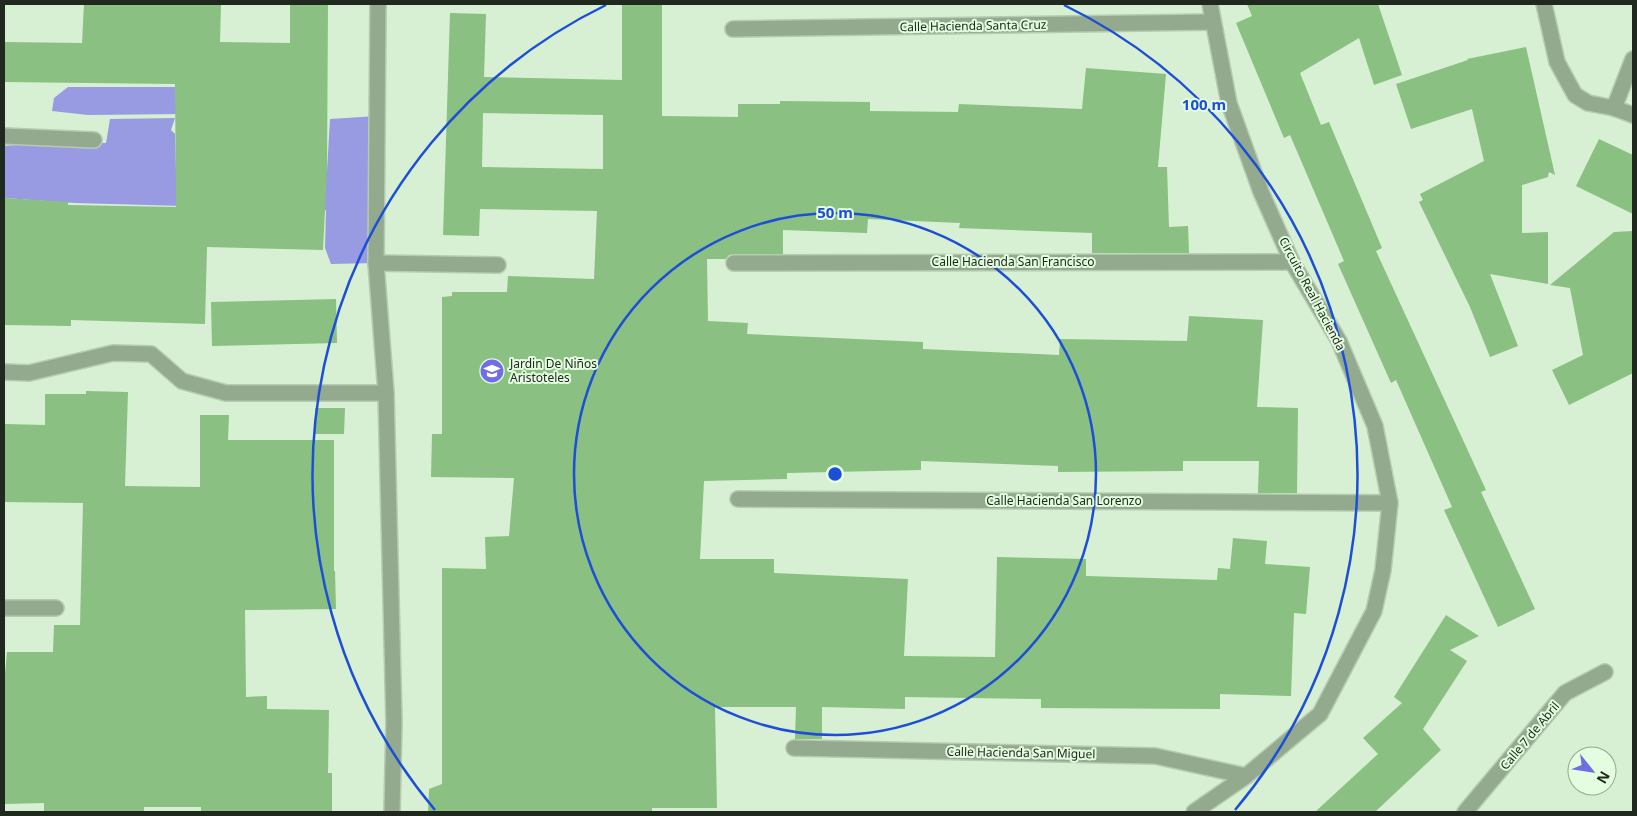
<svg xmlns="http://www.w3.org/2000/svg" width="1637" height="816" viewBox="0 0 1637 816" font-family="'Noto Sans',sans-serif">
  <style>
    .forest { fill: #989ae2 }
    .building { fill: #8ac081; fill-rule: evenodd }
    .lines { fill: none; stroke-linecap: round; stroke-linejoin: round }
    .minor-casing { stroke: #b6cbb2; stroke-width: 18 }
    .minor { stroke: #93aa8f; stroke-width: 15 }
    .ring { fill: none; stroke: #1d4ed8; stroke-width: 2.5 }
    .labels { text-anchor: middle; stroke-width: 4; stroke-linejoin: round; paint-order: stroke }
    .street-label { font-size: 12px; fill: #20291e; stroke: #e4fde0 }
    .poi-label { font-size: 12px; fill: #20291e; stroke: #e4fde0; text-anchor: start }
    .centre { fill: #1d4ed8; stroke: #e4fde0; stroke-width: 2.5 }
    .ring-label { font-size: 15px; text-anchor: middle; font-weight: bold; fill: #1d4ed8; stroke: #e4fde0; stroke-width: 4; stroke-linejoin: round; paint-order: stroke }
  </style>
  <rect width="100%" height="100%" fill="#d7efd2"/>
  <!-- forest -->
  <g class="forest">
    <path d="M68,87h128l-12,27 -96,1 -36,-4 2,-13z"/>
    <path d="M377,116l-1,147 -45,1 -6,-16 1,-38 -251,-7 -71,-5v-52l35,-3h67l4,-24 65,-1 -4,12 4,4 1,38 151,-1 3,-52z"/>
  </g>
  <!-- building -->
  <g class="building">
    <path d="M84,4h137l-1,38 70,1v-39h38l-1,167 -4,79 -116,-3 -2,77 -134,-4v6l-67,-1v-127l64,4v3l108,2 -1,-123 -171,-2v-40l78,1z"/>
    <path d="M622,4h40v112l76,1v-13h42v-3l90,1v9l88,1 1,-8 123,5 4,-41 80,6 -8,93h9l2,60 19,-1 1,27h-97v-20l-133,-5 1,-5 -92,-4 -1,14 -84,-3v24h-49l-5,1 -3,4h-19l1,62 40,2 -1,11 176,8v7l136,6 1,-16 127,2 2,-25 74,4 -6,87 41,1 -1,85h-39l1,-32h-76v10l-125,1v-6l-137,-5v9l-134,3v6l-83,2 -4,78h74v14l134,6 -4,77 91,1 2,-100 89,2v17l131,4 1,-12 12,1 3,-31 34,3 -2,23 45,3 -4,47 -12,-1 -3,83 -71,-2v15l-179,-1v-9l-136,-2v12l-83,-2v32h-27l1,-32h-81l2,101h-65v4h-224l1,-23 13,-5v-216l44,1 -1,-32 24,-1 5,-58 -83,-1 1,-43h10v-137l10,-1v-4h55l1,-16 86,3 3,-68 -117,-2 -1,27 -36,-1 7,-222 36,1 -2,63 138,3zM483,113l120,2v54l-121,-2z"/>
    <path d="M1247,4h131l24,71 -28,10 -15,-47 -59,35 21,52 8,-3 53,126 -6,3 110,239 -5,2 54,117 -37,18 -54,-117 8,-3 -56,-127 -5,3 -53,-119 6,-3 -54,-126 -6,3 -48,-115 16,-7z"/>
    <path d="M1526,47l29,128 -6,-3 -1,5 -26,8v48l26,-1v52l-58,-10 28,72 -28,11 -20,-50 -51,-105 4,-2 -3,-6 64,-33 -12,-52 -61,20 -15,-45 72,-24 -1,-1z"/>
    <path d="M1599,139l34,16v59l-57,-28z"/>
    <path d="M1633,231v142l-64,32 -17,-35 31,-15 -13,-67 -20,-3 64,-53z"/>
    <path d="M336,299l1,44 -125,3 -1,-44z"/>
    <path d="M86,391l42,1 -3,94 75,1v-72h29l-1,25h106v131h1l1,38 -91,1 1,87 21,-1v13l62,1 -1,63h4v39h-131v-5h-57v5h-100v-9l-40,1v-130h1l2,-22h46l1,-27h26l3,-122 -79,-1 1,-78 40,1v-31h41z"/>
    <path d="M315,408h30l-1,26h-29z"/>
    <path d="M1446,615l33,21 -29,14 17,11 -44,68 18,21 -66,62h-60l63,-58 -15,-16 39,-35 -8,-6z"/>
  </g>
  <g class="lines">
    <defs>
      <g id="minor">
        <path d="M378,4l-2,259 10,130 8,329 -2,90"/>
        <path d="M1544,4l13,58 18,33 13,8 26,5 19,7"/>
        <path d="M733,29l480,-7"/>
        <path d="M1614,108l19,-49"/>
        <path d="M4,136l90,4"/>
        <path d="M376,263l122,2"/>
        <path d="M734,263l558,-1"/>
        <path d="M4,372l25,1 84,-20 38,1 31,27 44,12h160"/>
        <path d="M738,499l652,4"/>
        <path d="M4,608h52"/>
        <path d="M794,748l361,8 91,20"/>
        <path d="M1194,812l52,-36 74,-62 54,-103 9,-41 7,-67 -15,-77 -36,-85 -47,-79 -31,-70 -32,-89 -19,-99"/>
        <path d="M1465,812l100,-119 40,-21"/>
      </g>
    </defs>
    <!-- minor casing -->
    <use href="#minor" class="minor-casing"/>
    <!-- minor -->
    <use href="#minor" class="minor"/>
  </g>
  <!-- distance rings -->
  <g class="ring">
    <circle cx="835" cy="474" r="261"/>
    <path d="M435 810A522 522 0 0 1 606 5M1064 5A522 522 0 0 1 1235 810"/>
  </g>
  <!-- icons -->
  <defs>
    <symbol id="school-disc" viewBox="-11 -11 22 22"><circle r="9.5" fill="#726ce6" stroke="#e4fde0"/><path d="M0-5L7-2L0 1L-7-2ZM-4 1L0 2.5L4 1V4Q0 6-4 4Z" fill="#fff"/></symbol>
  </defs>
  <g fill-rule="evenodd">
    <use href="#school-disc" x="478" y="357" width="28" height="28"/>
  </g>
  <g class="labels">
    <!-- street labels -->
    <g class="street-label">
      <text transform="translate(973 26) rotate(-1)" y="4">Calle Hacienda Santa Cruz</text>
      <text x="1013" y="266">Calle Hacienda San Francisco</text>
      <text transform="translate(1312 294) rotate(62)" y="4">Circuito Real Hacienda</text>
      <text x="1064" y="505">Calle Hacienda San Lorenzo</text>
      <text transform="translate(1530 736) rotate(-50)" y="4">Calle 7 de Abril</text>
      <text transform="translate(1021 753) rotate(1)" y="4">Calle Hacienda San Miguel</text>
    </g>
    <!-- poi labels -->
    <g class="poi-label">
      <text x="510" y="368">Jardin De Niños<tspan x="510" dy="14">Aristoteles</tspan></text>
    </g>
  </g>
  <circle cx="835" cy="474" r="8" class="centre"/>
  <g class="ring-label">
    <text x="1204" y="110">100 m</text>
    <text x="835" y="218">50 m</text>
  </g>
  <!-- border -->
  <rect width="1637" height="816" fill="none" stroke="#20291e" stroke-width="10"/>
  <!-- north arrow -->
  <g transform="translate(1592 771) rotate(120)"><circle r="24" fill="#e4fde0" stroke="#96a892"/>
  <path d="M0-4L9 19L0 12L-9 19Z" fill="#726ce6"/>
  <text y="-8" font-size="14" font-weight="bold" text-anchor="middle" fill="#20291e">N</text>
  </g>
</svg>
